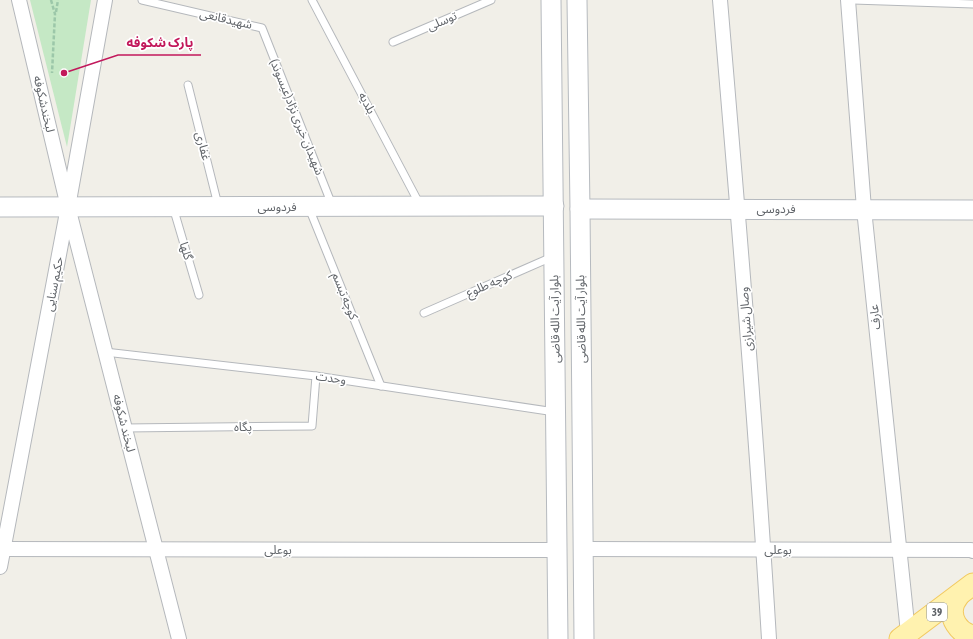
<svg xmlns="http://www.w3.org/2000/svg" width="973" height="639" viewBox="0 0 973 639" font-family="'Asap Condensed','Noto Sans Arabic',sans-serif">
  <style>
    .green { fill: #c5e8c5 }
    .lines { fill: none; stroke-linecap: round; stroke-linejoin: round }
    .lane-casing { stroke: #b5b8bc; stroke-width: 9 }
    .street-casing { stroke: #b5b8bc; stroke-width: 16 }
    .secondary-casing { stroke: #b6babf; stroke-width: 21 }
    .primary-casing { stroke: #f2c960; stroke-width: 23 }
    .path { stroke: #9cc7a9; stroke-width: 2.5; stroke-dasharray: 4 2; stroke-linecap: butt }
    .lane { stroke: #fff; stroke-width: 7 }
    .street { stroke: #fff; stroke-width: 14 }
    .secondary { stroke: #fff; stroke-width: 19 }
    .primary { stroke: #fff2af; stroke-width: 21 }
    .labels { text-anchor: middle; stroke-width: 3.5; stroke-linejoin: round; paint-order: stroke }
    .shield { fill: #fff; stroke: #8f9295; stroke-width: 1 }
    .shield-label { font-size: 11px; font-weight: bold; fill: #5f6368 }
    .street-label { font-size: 12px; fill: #5f6368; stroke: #fff }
    .leader { fill: none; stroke: #c2185b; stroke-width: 1.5 }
    .callout-dot { fill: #c2185b; stroke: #fff; stroke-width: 1.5 }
    .callout-label { font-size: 13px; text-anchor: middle; font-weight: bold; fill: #c2185b; stroke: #fff; stroke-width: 3.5; stroke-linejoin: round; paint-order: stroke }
  </style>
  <rect width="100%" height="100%" fill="#f1efe8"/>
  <!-- green -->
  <path class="green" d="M30,0h61l-24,147z"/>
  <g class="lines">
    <defs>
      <g id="lane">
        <path d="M142,0l120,28 70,177"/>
        <path d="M312,0l108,205"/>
        <path d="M853,0l120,4"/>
        <path d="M393,42l98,-42"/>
        <path d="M188,85l30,120"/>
        <path d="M173,207l26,88"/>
        <path d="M309,208l72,178"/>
        <path d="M424,313l128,-56"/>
        <path d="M105,352l211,24 239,36"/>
        <path d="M125,428l187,-2 4,-50"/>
      </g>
      <g id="street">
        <path d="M19,0l49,207 111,432"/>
        <path d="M720,0c18,213 36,426 49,639"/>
        <path d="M848,0l16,209 44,424"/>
        <path d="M0,549l557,1"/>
        <path d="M583,549l388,1 2,1"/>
        <path d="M0,567l68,-360 37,-207"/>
      </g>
      <g id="secondary">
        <path d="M551,0l7,639"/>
        <path d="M577,0l3,209 4,430"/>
        <path d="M0,207l554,-1"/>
        <path d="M580,209l393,1"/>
      </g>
      <g id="primary">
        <path d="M959,595c-2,3 -4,6 -5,8 -6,15 5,30 19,33"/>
        <path d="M900,639l73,-55"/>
      </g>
    </defs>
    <!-- lane casing -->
    <use href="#lane" class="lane-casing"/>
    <!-- street casing -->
    <use href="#street" class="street-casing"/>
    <!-- secondary casing -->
    <use href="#secondary" class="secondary-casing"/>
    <!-- primary casing -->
    <use href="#primary" class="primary-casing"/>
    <!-- path -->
    <g class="path">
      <path d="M51,0l4,14 -3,59"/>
      <path d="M56,12l2,-12"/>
    </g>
    <!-- lane -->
    <use href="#lane" class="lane"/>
    <!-- street -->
    <use href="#street" class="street"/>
    <!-- secondary -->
    <use href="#secondary" class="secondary"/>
    <!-- primary -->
    <use href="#primary" class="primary"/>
  </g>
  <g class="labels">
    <!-- shield labels -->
    <rect class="shield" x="927" y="603" width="20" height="18" rx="3"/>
    <g class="shield-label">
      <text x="937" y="616">39</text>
    </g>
    <!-- street labels -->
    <g class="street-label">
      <text transform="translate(226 19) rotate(13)" y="4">شهیدقانعی</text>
      <text transform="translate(442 21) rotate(-23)" y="4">توسلی</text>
      <text transform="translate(367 103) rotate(62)" y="4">بلدیه</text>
      <text transform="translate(44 104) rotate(77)" y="4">لبخندشکوفه</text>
      <text transform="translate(297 117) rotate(68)" y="4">شهیدان خیری نژاد(عیسوند)</text>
      <text transform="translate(203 146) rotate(76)" y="4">غفاری</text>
      <text x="277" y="211">فردوسی</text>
      <text x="776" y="213">فردوسی</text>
      <text transform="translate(186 251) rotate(73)" y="4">گلها</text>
      <text transform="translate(54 284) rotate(-79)" y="4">حکیم سنایی</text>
      <text transform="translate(489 284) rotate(-23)" y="4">کوچه طلوع</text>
      <text transform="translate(345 296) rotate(68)" y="4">کوچه تبسم</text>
      <text transform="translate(875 317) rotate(-96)" y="4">عارف</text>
      <text transform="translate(555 319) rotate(-91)" y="4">بلوار آیت‌ الله قاضی</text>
      <text transform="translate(581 319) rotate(-91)" y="4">بلوار آیت ‌الله قاضی</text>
      <text transform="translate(746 319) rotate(-94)" y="4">وصال شیرازی</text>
      <text transform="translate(331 378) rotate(8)" y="4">وحدت</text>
      <text transform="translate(124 423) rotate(76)" y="4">لبخند شکوفه</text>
      <text x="243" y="431">پگاه</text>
      <text x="278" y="554">بوعلی</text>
      <text x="778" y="554">بوعلی</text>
    </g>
  </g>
  <!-- callouts -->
  <path class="leader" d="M64 73L118 55H201"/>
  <circle class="callout-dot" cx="64" cy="73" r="4"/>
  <g class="callout-label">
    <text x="160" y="47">پارک شکوفه</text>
  </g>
</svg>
